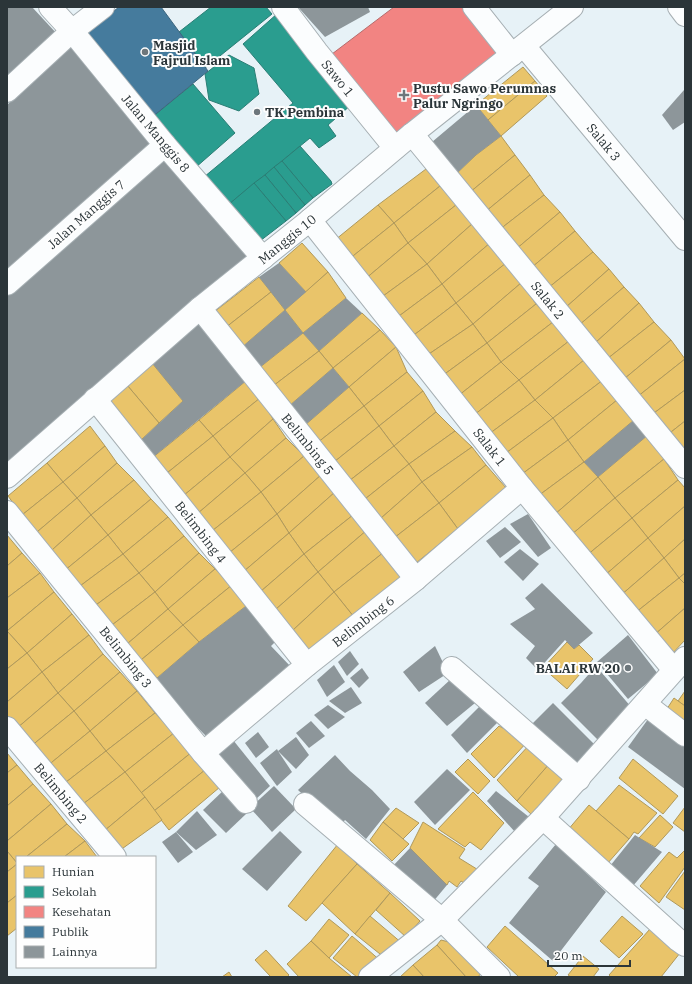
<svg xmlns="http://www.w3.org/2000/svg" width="692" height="984" viewBox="0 0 692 984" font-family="'IBM Plex Serif',serif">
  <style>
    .homes { fill: #e9c46a; stroke: #b0995b }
    .schools { fill: #2a9d8f; stroke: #2a7e75 }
    .health { fill: #f28482; stroke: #b66c6c }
    .public { fill: #457b9d; stroke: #3d667f }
    .building { fill: #8d969a }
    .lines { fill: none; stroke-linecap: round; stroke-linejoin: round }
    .minor-casing { stroke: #a6afb3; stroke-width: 24 }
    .minor { stroke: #fbfdfe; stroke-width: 22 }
    .poi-dot { fill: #6d777c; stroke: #fefefe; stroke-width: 1.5 }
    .labels { text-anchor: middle; stroke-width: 4; stroke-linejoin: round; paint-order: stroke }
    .poi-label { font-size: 13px; font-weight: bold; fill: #2b3539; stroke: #fefefe; text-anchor: start }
    .street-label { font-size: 13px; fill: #2b3539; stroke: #fefefe }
  </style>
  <rect width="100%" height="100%" fill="#e7f2f7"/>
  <!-- homes -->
  <g class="homes">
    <path d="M523,67l12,14 -47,39 -12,-15z"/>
    <path d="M535,81l12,15 -46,40 -13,-16z"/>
    <path d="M501,136l14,19 -46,38 -15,-17 22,-21z"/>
    <path d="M515,155l15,20 -45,37 -16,-19z"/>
    <path d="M426,169l14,17 -46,37 -16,-18z"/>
    <path d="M530,175l14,20 -45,35 -14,-18z"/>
    <path d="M440,186l16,19 -48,38 -14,-20z"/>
    <path d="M544,195l16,17 -45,38 -16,-20z"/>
    <path d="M378,205l16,18 -46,37 -13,-20z"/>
    <path d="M456,205l16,19 -45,40 -19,-21z"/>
    <path d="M560,212l15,19 -44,37 -16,-18z"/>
    <path d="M394,223l14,20 -44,37 -16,-20z"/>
    <path d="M472,224l18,19 -48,41 -15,-20z"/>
    <path d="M575,231l18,21 -45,36 -17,-20z"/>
    <path d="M302,243l26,29 -22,20 -27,-29z"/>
    <path d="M408,243l19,21 -48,35 -15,-19z"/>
    <path d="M490,243l16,20 -50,40 -14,-19z"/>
    <path d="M593,252l16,17 -44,39 -17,-20z"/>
    <path d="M506,263l15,20 -48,41 -17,-21z"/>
    <path d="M427,264l15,20 -47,35 -16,-20z"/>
    <path d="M609,269l15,18 -46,39 -13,-18z"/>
    <path d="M328,272l18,26 -43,35 -18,-23z"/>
    <path d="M259,277l12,15 -46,36 -11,-16z"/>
    <path d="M521,283l15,21 -49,39 -14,-19z"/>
    <path d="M442,284l14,19 -46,35 -15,-19z"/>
    <path d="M624,287l15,16 -45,41 -16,-18z"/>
    <path d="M271,292l14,18 -44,38 -16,-20z"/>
    <path d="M456,303l17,21 -47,32 -16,-18z"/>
    <path d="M639,303l15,19 -47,37 -13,-15z"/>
    <path d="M536,304l17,18 -52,40 -14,-19z"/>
    <path d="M362,313l18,17 -47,38 -14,-17z"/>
    <path d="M553,322l16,19 -50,39 -18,-18z"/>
    <path d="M654,322l17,18 -47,39 -17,-20z"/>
    <path d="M473,324l14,19 -45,33 -16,-20z"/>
    <path d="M380,330l16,17 -47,40 -16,-19z"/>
    <path d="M303,333l16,18 -46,35 -14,-18z"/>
    <path d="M671,340l14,19 -48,38 -13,-18z"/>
    <path d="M569,341l15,19 -49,40 -16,-20z"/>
    <path d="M487,343l14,19 -43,34 -16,-20z"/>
    <path d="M396,347l11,25 -43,34 -15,-19z"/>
    <path d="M319,351l14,17 -44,38 -16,-20z"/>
    <path d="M685,359v31l-35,26 -13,-19z"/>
    <path d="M584,360l19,20 -50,38 -18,-18z"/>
    <path d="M501,362l18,18 -45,35 -16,-19z"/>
    <path d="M152,363l31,38 -24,22 -32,-38z"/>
    <path d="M407,372l16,19 -44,35 -15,-20z"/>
    <path d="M247,380l13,18 -47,38 -14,-16z"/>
    <path d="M519,380l16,20 -46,34 -15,-19z"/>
    <path d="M603,380l14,20 -49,40 -15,-22z"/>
    <path d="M127,385l32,38 -19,18 -33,-38z"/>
    <path d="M349,387l15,19 -47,37 -13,-17z"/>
    <path d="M685,390v31l-19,15 -16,-20z"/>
    <path d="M423,391l13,21 -42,34 -15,-20z"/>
    <path d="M260,398l13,21 -43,38 -17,-21z"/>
    <path d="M535,400l18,18 -47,35 -17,-19z"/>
    <path d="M617,400l17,20 -50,42 -16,-22z"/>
    <path d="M364,406l15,20 -45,36 -17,-19z"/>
    <path d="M436,412l19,19 -46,33 -15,-18z"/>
    <path d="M553,418l15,22 -46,34 -16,-21z"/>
    <path d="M273,419l13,19 -41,35 -15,-16z"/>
    <path d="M199,420l14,16 -46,37 -15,-15z"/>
    <path d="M685,421v36l-19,-21z"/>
    <path d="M90,426l15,20 -42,36 -16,-19z"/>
    <path d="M379,426l15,20 -45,35 -15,-19z"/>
    <path d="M455,431l17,16 -50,35 -13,-18z"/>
    <path d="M648,435l16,24 -49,39 -17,-21z"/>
    <path d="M213,436l17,21 -47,39 -16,-23z"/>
    <path d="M286,438l18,18 -43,36 -16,-19z"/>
    <path d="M568,440l16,22 -46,34 -16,-22z"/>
    <path d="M105,446l12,17 -40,35 -14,-16z"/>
    <path d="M394,446l15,18 -44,35 -16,-18z"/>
    <path d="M472,447l14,18 -47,38 -17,-21z"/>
    <path d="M304,456l17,19 -44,39 -16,-22z"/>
    <path d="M230,457l15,16 -48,41 -14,-18z"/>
    <path d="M664,459l14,21 -46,38 -17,-20z"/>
    <path d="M584,462l14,15 -44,38 -16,-19z"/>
    <path d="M47,463l16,19 -41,33 -14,-19z"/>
    <path d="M117,463l17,17 -43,35 -14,-17z"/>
    <path d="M409,464l13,18 -42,37 -15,-20z"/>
    <path d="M486,465l21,24 -49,40 -19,-26z"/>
    <path d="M245,473l16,19 -49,39 -15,-17z"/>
    <path d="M321,475l14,17 -46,41 -12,-19z"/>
    <path d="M598,477l17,21 -44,37 -17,-20z"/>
    <path d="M134,480l17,19 -43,36 -17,-20z"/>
    <path d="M678,480l7,8v18l-37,32 -16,-20z"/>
    <path d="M63,482l14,16 -40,34 -15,-17z"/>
    <path d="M422,482l17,21 -45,35 -14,-19z"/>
    <path d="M261,492l16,22 -48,39 -17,-22z"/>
    <path d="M335,492l18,23 -49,39 -15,-21z"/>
    <path d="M77,498l14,17 -39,35 -15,-18z"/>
    <path d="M615,498l17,20 -46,38 -15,-21z"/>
    <path d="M151,499l17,18 -45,37 -15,-19z"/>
    <path d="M439,503l19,26 -42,34 -22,-25z"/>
    <path d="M685,506v33l-21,19 -16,-20z"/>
    <path d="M277,514l12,19 -46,39 -14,-19z"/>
    <path d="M91,515l17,20 -44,36 -12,-21z"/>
    <path d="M353,515l14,15 -49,42 -14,-18z"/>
    <path d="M168,517l16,19 -45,37 -16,-19z"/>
    <path d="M632,518l16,20 -44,38 -18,-20z"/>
    <path d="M367,530l17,22 -50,40 -16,-20z"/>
    <path d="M289,533l15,21 -44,38 -17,-20z"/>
    <path d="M7,535l15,18 -15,13z"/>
    <path d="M108,535l15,19 -43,32 -16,-15z"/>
    <path d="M184,536l15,17 -44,39 -16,-19z"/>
    <path d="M648,538l16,20 -44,38 -16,-20z"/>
    <path d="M685,539v34l-6,5 -15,-20z"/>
    <path d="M384,552l19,26 -49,39 -20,-25z"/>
    <path d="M22,553l18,20 -33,25v-32z"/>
    <path d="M199,553l16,16 -47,40 -13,-17z"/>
    <path d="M123,554l16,19 -43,32 -16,-19z"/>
    <path d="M304,554l14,18 -43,38 -15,-18z"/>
    <path d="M664,558l15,20 -44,35 -15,-17z"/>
    <path d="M215,569l17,16 -49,40 -15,-16z"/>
    <path d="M318,572l16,20 -42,39 -17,-21z"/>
    <path d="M40,573l14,19 -47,39v-33z"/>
    <path d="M139,573l16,19 -43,33 -16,-20z"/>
    <path d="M685,573v11l-6,-6z"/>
    <path d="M679,578l6,6v24l-32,28 -18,-23z"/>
    <path d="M232,585l18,18 -51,39 -16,-17z"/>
    <path d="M54,592l18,22 -45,39 -20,-22z"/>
    <path d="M155,592l13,17 -41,35 -15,-19z"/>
    <path d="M334,592l20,25 -47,37 -15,-23z"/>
    <path d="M685,608v32l-15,16 -17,-20z"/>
    <path d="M168,609l15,16 -42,35 -14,-16z"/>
    <path d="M72,614l17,21 -47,37 -15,-19z"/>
    <path d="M183,625l16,17 -42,36 -16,-18z"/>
    <path d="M7,631l20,22 -20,16z"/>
    <path d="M89,635l14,19 -45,39 -16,-21z"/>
    <path d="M567,642l7,7 5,-4 14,14 -26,30 -24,-21z"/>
    <path d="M27,653l15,19 -35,30v-33z"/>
    <path d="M103,654l17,18 -46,39 -16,-18z"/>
    <path d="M42,672l16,21 -42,36 -9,-11v-16z"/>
    <path d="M120,672l17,19 -47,40 -16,-20z"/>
    <path d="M137,691l18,22 -49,38 -16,-20z"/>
    <path d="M685,691v15l-7,-5z"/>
    <path d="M58,693l16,18 -44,36 -14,-18z"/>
    <path d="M674,698l11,8v25l-22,-16z"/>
    <path d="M74,711l16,20 -44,36 -16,-20z"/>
    <path d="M155,713l19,20 -49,39 -19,-21z"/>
    <path d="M499,726l29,15 -34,37 -23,-24z"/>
    <path d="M90,731l16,20 -45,35 -15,-19z"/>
    <path d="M174,733l18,19 -51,41 -16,-21z"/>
    <path d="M531,743l20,19 -34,39 -20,-21z"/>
    <path d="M106,751l19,21 -46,35 -18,-21z"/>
    <path d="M192,752l13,18 -51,41 -13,-18z"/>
    <path d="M7,753l10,12 -10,8z"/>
    <path d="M468,759l22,22 -12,13 -23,-22z"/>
    <path d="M633,759l45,37 -15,18 -44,-36z"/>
    <path d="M550,763l15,14 -33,38 -15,-14z"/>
    <path d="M17,765l16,19 -26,22v-33z"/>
    <path d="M205,770l15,17 -51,43 -15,-19z"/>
    <path d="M125,772l20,25 -41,34 -25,-24z"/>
    <path d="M33,784l18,20 -44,37v-35z"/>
    <path d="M619,785l38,28 -19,21 -4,-2 -5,7 -33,-28z"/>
    <path d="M473,792l31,31 -23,27 -11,-8 -5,5 -27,-18z"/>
    <path d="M145,797l17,23 -43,31 -15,-20z"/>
    <path d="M51,804l16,20 -41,33h-9v6l-10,-12v-10z"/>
    <path d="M589,805l40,34 -22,25 -40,-33z"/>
    <path d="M685,807v25l-12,-9z"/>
    <path d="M396,808l23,15 -16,16 -20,-17z"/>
    <path d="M660,815l13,12 -18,20 -16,-9z"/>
    <path d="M383,822l26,22 -17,17 -22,-21z"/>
    <path d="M423,822l42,27 -6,9 21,13 -12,15 -7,-5 -4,6 -8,-6 -2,4 -37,-37z"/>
    <path d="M67,824l18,17 -21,16h-38z"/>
    <path d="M85,841l12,16h-33z"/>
    <path d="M338,844l19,20 -51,57 -18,-15z"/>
    <path d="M685,850v17l-26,36 -19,-17 29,-34 8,6z"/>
    <path d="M7,851l10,12v1l-10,8z"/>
    <path d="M17,864v31l-10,8v-31z"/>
    <path d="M357,864l33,29 -35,41 -33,-31z"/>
    <path d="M685,871v39l-19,-13z"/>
    <path d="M390,893l30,28 -14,16 -30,-27z"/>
    <path d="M17,895v33l-10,8v-33z"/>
    <path d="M370,916l33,28 -18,14 -30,-24z"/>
    <path d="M622,916l21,18 -24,24 -19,-17z"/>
    <path d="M329,919l20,16 -20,23 -18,-17z"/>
    <path d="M505,926l53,47 -4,4h-35l-32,-30z"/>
    <path d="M650,929l30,24 -19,24h-50l-2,-2z"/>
    <path d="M352,936l30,26 -19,15h-6l-24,-19z"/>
    <path d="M441,940l8,2 33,30 -4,5h-12l-29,-32z"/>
    <path d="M311,941l18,17 23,19h-53l-12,-13z"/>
    <path d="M437,945l29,32h-42l-11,-12z"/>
    <path d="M266,950l23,25 -2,2h-18l1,-1 -15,-16z"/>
    <path d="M583,956l16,13 -6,8h-22l-3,-2z"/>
    <path d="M413,965l11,12h-24z"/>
    <path d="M229,972l3,5h-10z"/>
  </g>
  <!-- schools -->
  <g class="schools">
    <path d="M211,7h55l6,7 -67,54 -26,-36z"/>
    <path d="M278,13l73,92 -23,20 8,11 -17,12 -9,-10 -82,67 -24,-28 89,-74 -50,-59z"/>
    <path d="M229,55l25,13 5,26 -20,17 -30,-11 -4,-26z"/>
    <path d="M193,84l42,49 -40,35 -44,-50z"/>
    <path d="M300,146l31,35 1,3 -19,14 -31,-37z"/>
    <path d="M282,161l31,37 -8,7 -31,-38z"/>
    <path d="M274,167l31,38 -9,8 -31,-38z"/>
    <path d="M265,175l31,38 -10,8 -32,-38z"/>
    <path d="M254,183l32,38 -26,20 -32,-36z"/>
  </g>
  <!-- health -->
  <path class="health" d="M394,7h74l36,44 -111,84 -61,-81z"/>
  <!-- public -->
  <path class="public" d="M119,7h42l47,64 -57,47 -67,-83z"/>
  <!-- building -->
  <g class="building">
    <path d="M7,7h25l26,28 -51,47z"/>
    <path d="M298,7h70l2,5 -45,25z"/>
    <path d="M70,46l43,53 38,44 -144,128v-166z"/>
    <path d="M684,90l1,1v31l-12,8 -11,-15z"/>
    <path d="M476,105l25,31 -25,19 -22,21 -22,-34z"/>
    <path d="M164,155l85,100 -242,212v-173z"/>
    <path d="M279,263l27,29 -21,18 -26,-33z"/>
    <path d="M346,298l16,15 -43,38 -16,-18z"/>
    <path d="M285,310l18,23 -44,35 -18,-20z"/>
    <path d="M199,322l48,58 -95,78 -12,-17 43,-40 -31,-38z"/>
    <path d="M333,368l16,19 -45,39 -15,-20z"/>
    <path d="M634,420l14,15 -50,42 -14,-15z"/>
    <path d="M528,514l23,34 -13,9 -28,-33z"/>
    <path d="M505,527l16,15 -21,16 -14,-17z"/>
    <path d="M520,549l19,15 -16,17 -19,-19z"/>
    <path d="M542,583l51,50 -19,16 -9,-9 -27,30 -12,-12 9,-12 -25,-22 25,-15 -10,-11z"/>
    <path d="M250,603l26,38 -5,5 20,21 -85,69 -20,-20 -16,-18 -13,-20 42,-36z"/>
    <path d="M628,635l30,39 -30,25 -31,-37z"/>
    <path d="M435,646l13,27 -29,19 -16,-20z"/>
    <path d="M350,651l9,13 -12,12 -9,-14z"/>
    <path d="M334,665l11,17 -18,15 -10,-17z"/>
    <path d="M596,666l36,42 -33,33 -38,-38 20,-20z"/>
    <path d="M362,668l7,10 -10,10 -9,-10z"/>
    <path d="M451,679l24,24 -28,23 -22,-23z"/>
    <path d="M351,687l11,16 -17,10 -16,-12z"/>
    <path d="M485,701l17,17 -35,35 -16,-18z"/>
    <path d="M553,703l42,42 -18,18 -46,-38z"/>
    <path d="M328,705l17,12 -17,12 -14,-14z"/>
    <path d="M651,715l34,27v47l-57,-42z"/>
    <path d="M311,721l14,15 -16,12 -13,-15z"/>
    <path d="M258,732l11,15 -13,11 -11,-15z"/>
    <path d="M229,735l41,51 -15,14 -45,-46z"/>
    <path d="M296,737l13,18 -13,14 -18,-18 14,21 -15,14 -17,-23 17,-14 1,2z"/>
    <path d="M335,755l15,16 22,19 18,19 -24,30 -21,-19 -5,6 -25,-20 -17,-16z"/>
    <path d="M447,769l23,21 -35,35 -21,-23z"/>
    <path d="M274,786l22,23 -24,23 -22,-24z"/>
    <path d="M225,789l21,25 -20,19 -23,-23z"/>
    <path d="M496,791l33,26 -13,16 -29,-32z"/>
    <path d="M197,811l20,24 -21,15 -20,-18z"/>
    <path d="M280,831l22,21 -35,39 -25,-22z"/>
    <path d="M176,832l17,20 -15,11 -16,-21z"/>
    <path d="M635,835l27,17 -30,35 -22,-21z"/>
    <path d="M556,844l50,48 -53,69 -44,-38 30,-37 -11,-8z"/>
    <path d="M410,848l37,37 -15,18 -41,-35z"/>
  </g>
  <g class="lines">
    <defs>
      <g id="minor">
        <path d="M50,7l22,24 93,114 98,113"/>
        <path d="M283,7l34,45 78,96"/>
        <path d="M474,7l38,48"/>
        <path d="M679,7l6,8"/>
        <path d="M524,46l161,193"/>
        <path d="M7,91l65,-60 31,-24"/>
        <path d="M412,134l273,333"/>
        <path d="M310,220l212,268 152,182"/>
        <path d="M7,284l158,-139"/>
        <path d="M200,308l216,271"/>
        <path d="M95,399l212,266"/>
        <path d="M7,477l193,-169 110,-88 102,-86 160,-127"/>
        <path d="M7,512l196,241 43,49"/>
        <path d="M452,668l127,111"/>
        <path d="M645,704l40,31"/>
        <path d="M7,728l108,129"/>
        <path d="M203,753l104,-88 109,-86 106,-91"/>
        <path d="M305,804l137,116 57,57"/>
        <path d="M543,818l135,122 7,5"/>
        <path d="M370,977l72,-57 101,-102 142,-160"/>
      </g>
    </defs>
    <!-- minor casing -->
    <use href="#minor" class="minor-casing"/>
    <!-- minor -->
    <use href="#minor" class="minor"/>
  </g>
  <!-- markers -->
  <g class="poi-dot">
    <circle cx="145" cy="52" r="4"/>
    <path d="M402 89h4v4h4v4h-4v4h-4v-4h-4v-4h4z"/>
    <circle cx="257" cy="112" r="4"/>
    <circle cx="628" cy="668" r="4"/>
  </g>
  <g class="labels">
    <!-- poi labels -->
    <g class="poi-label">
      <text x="153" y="50">Masjid<tspan x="153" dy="15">Fajrul Islam</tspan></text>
      <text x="413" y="93">Pustu Sawo Perumnas<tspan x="413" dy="15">Palur Ngringo</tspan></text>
      <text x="265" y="117">TK Pembina</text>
      <text x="620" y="673" text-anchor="end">BALAI RW 20</text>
    </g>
    <!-- street labels -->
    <g class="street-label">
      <text transform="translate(338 78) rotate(51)" y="5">Sawo 1</text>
      <text transform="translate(156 133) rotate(50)" y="5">Jalan Manggis 8</text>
      <text transform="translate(604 142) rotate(50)" y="5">Salak 3</text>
      <text transform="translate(86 214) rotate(-41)" y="5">Jalan Manggis 7</text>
      <text transform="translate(287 239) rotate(-39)" y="5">Manggis 10</text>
      <text transform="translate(548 300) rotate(51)" y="5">Salak 2</text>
      <text transform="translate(308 444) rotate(51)" y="5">Belimbing 5</text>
      <text transform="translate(490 447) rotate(52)" y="5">Salak 1</text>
      <text transform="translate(201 532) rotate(52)" y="5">Belimbing 4</text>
      <text transform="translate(363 621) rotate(-38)" y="5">Belimbing 6</text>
      <text transform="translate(126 657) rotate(51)" y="5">Belimbing 3</text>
      <text transform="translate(61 793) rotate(50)" y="5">Belimbing 2</text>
    </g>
  </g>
  <!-- border -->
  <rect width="692" height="984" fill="none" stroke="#2b3539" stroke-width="16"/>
  <!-- legend -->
  <rect x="16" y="856" width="140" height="112" fill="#fefefe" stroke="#aaaeaf"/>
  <rect x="24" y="866" width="20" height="12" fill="#e9c46a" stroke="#aaaeaf"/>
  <text x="52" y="876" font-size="12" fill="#2b3539">Hunian</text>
  <rect x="24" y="886" width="20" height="12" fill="#2a9d8f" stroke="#aaaeaf"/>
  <text x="52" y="896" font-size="12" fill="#2b3539">Sekolah</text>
  <rect x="24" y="906" width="20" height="12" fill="#f28482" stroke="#aaaeaf"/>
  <text x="52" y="916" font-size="12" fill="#2b3539">Kesehatan</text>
  <rect x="24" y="926" width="20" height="12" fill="#457b9d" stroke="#aaaeaf"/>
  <text x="52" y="936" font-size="12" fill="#2b3539">Publik</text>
  <rect x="24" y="946" width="20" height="12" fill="#8d969a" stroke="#aaaeaf"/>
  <text x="52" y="956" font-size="12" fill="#2b3539">Lainnya</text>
  <!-- scale -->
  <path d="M548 960v6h82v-6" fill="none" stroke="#2b3539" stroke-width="2"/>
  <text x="554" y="960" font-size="12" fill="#2b3539" stroke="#fefefe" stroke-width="3" paint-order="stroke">20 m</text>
</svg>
